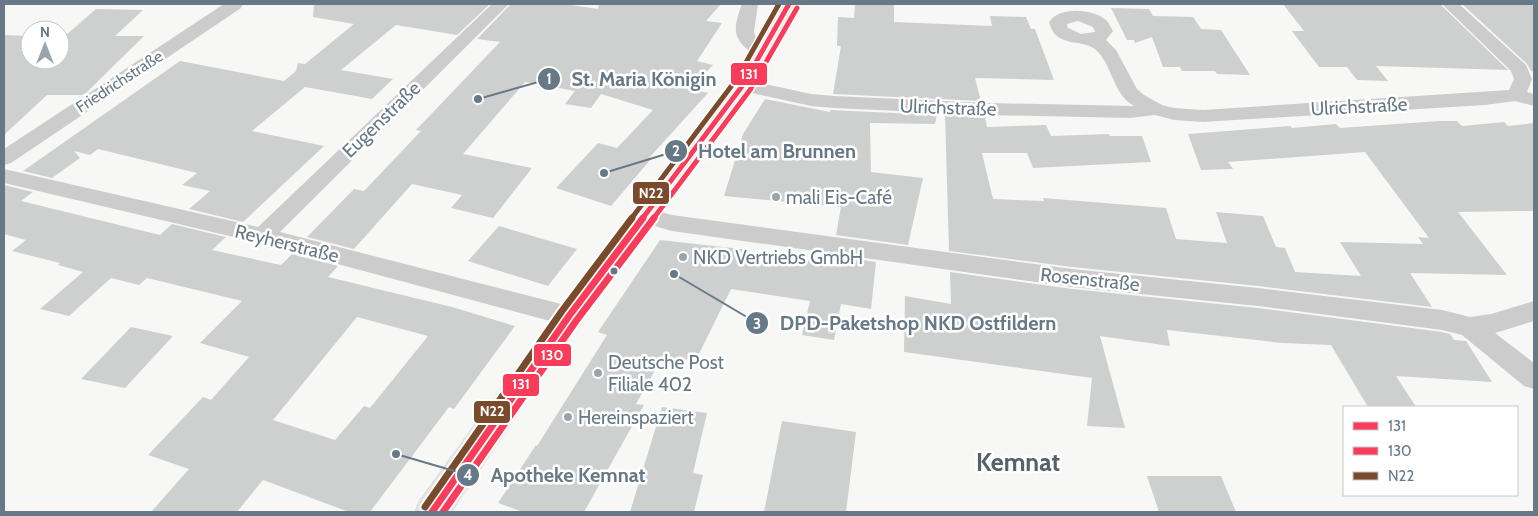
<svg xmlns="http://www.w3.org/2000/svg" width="1538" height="516" viewBox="0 0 1538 516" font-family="Cabin,sans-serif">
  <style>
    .building { fill: #ced0d0; fill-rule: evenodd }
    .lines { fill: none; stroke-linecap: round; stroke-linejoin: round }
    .minor { fill: #cccccd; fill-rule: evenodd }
    .secondary { fill: #e0e1e1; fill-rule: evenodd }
    .bus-1-far1-casing { stroke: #fff; stroke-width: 8 }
    .bus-1-casing { stroke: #fff; stroke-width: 11 }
    .bus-2-far1-casing { stroke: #fff; stroke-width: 8 }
    .bus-2-casing { stroke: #fff; stroke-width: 11 }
    .bus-3-far1-casing { stroke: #fff; stroke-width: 8 }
    .bus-3-casing { stroke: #fff; stroke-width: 11 }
    .bus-1-far1 { stroke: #f83c5a; stroke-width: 5 }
    .bus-1 { stroke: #f83c5a; stroke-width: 7 }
    .bus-2-far1 { stroke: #f83c5a; stroke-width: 5 }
    .bus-2 { stroke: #f83c5a; stroke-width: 7 }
    .bus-3-far1 { stroke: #7a4b2a; stroke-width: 5 }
    .bus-3 { stroke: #7a4b2a; stroke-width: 7 }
    .poi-dot { fill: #99a5ad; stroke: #fff; stroke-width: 2 }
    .bus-dot { fill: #677986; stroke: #fff; stroke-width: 2 }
    .labels { text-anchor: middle; stroke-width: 5; stroke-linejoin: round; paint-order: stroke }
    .far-street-label { font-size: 16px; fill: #677986; stroke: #fff }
    .street-label { font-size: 19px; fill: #677986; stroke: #fff }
    .poi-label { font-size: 19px; fill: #677986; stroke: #fff; text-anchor: start }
    .near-quarter-label { font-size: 25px; font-weight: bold; fill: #55626b; stroke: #fff }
    .leader { fill: none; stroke: #677986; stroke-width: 2 }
    .callout-dot { fill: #677986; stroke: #fff; stroke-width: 2 }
    .mark-label { font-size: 15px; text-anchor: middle; font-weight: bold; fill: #fff }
    .callout-label { font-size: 20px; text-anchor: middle; font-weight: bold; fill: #677986; stroke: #fff; stroke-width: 5; stroke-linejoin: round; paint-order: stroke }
    .line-badge { stroke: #fff; stroke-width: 2 }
    .badge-label { font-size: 14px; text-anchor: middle; font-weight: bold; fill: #fff }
  </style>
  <rect width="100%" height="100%" fill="#f7f7f6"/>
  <!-- building -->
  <g class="building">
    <path d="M314,4h176l-33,31 -61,-10 -55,45 52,9 -21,20 -67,-12 -53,44 72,15 -81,76 -54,-13 21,-18 -28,-6 15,-12 -99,-24 -8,6 -16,-4 6,7 -28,20 -29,-7 157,-110 104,20 12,-10 2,-8 7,1 49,-40 -41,-7z"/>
    <path d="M511,4h53l34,5 1,-5h122l-15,17 16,2 -25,38 16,4 -22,24 17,4 -59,65 2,1 -40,47 -55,-18 42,-45 19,5 36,-38 -52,-16 -10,14 -26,-4 10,-13 -50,-9 -62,72 69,14 -39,50 -42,-10 11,-13 -50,-11 -58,65 -47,-12 47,-48 10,2 57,-60 -5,-1 84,-88 -23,-3z"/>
    <path d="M855,4h39v18l98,4 -2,-10 36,1 5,12h4l19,51 -79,-2 6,23 -148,-7 8,-48h-4l1,-29 16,1z"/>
    <path d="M1283,4h157l68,66 -132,-4 12,15 -31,-1 -10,-13h-28l-27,-36h12z"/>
    <path d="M1462,4l72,1v66h-3l-4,-7z"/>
    <path d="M1111,8l38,1 4,7 40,1 8,12 20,1 29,45 -33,-1 -2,-3h-33l-2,-4h-17l-11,-30 -17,6 -1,-3h-7z"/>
    <path d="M96,9l47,1 -28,26h29l-58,57 -4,2h-35l-43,40v-100l26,1v24h30v-24h5z"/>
    <path d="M765,99l65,13v-2l107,5 -2,9 -65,-1 1,49 52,6 -15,67 -72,-10 5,-28 -117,-11 19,-62z"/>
    <path d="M945,115l40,2 2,10 59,-2 5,11 58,-2 1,2h32l9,26 -118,6 -6,-15h-45l11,46 51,2 -1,-3 123,10 10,31 51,4 -11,-31 47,4 13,31 9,1 10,24 66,4 -21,-34 83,2 -5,-7 11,1 -64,-86 -137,10 5,7 -32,1 -13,-36 102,-8 2,2 44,-4 4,4 99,-7h18l5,5 42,-4 4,4 26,-3v88l-76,1 49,63 -97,-2 22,34 -174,-21 -186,-19 -123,-16z"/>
    <path d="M4,185l29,7 -12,9 139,34 12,-11 54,13 -14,13 69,15 11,-11 46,12 -10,11 124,30 63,19 -61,83 -5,-2 -79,105h-21l-86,-32 -26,32h-86l38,-43 -41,-14 55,-58 8,3 38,-43 -49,-14 42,-42 -95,-23 -8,7 -28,-7 -42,38 -29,-7 43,-37 -25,-7 2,-2 -48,-12 14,-11 -22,-6zM357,317l71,19 -58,72 -6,-2 -29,34 -62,-20z"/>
    <path d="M499,226l78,23 -29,37 -80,-25z"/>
    <path d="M660,240l90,10 -1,2 83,12 1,-9 43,7 -5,47 -30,-5 -7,36 -32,-5 8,-34 -79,-12 -35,71 -34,-2 -26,46 8,1 -60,107h-61l-25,-9 38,-58 1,1 70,-111 -9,-3z"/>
    <path d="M950,272l122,17 186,19 184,24 8,2 4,6 12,1 26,41 -96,-6 20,31h-48l-37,-62 -49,-2 -115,-13 3,16 -70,-10 25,92 -38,-2 5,-48 -188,-26 1,-56 46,8z"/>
    <path d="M131,327l42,9 -48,52 -44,-9z"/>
    <path d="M662,407l45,6 -14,60 10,2 -9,37h-64z"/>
    <path d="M782,421l74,11 -10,80h-82z"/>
    <path d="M1147,476h74l15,36h-77z"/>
  </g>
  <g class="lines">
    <!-- minor -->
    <g class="minor">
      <path d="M224,4h19l-2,4 -230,155 -7,2v-16z"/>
      <path d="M492,4h17l-229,228 289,74 9,3 4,7 -4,7 -9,3 -306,-82 -259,-61v-14l254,58z"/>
      <path d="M742,4h16l-4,28 2,6 16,13 -3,4c-13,3 -31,-9 -33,-23 -1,-9 3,-20 6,-28z"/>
      <path d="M1442,4h17l67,61 6,14 -5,13 7,2v12l-19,-5 -30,4 -282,17 -29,-2 -19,-5 -25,3 -143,-3 -153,-7 -23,-2 -68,-15 -7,-2 -2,-4 2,-4 7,-2 68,15 23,2 153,7 147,3c-21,-12 -21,-38 -36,-54 -14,-16 -42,-1 -49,-30 11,-16 44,-13 57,-2 3,3 5,8 7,11l-7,9 10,10 21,39 7,6 18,10 12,3 29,2 306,-20 5,-11 -3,-8zM1078,21l15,6 2,5 -14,2 -13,-6 -1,-4z"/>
      <path d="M645,208l27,7 400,54 186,19 184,22 28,7 21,-3 43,-13v20l-39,12 39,30v26l-10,-3 -62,-51 -20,-5 -184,-24 -186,-19 -400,-56 -35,-10 -3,-5 3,-5z"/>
    </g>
    <!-- secondary -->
    <path class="secondary" d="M779,4h20l-45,81 -175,239 -127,188h-38l5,-12 140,-192 174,-225z"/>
    <defs>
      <path id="bus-1-far1" d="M642,219l101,-134 46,-81"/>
      <path id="bus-1" d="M432,512l137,-196 74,-98"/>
      <path id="bus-2-far1" d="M653,219l97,-129 47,-82"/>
      <path id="bus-2" d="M443,512l133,-191 78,-103"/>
      <path id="bus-3-far1" d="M631,219l105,-139 43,-76"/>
      <path id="bus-3" d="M425,507l137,-196 70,-93"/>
    </defs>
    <!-- bus-1-far1 casing -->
    <use href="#bus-1-far1" class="bus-1-far1-casing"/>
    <!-- bus-1 casing -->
    <use href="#bus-1" class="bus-1-casing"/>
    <!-- bus-2-far1 casing -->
    <use href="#bus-2-far1" class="bus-2-far1-casing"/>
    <!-- bus-2 casing -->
    <use href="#bus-2" class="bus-2-casing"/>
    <!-- bus-3-far1 casing -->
    <use href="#bus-3-far1" class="bus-3-far1-casing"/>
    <!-- bus-3 casing -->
    <use href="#bus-3" class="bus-3-casing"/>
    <!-- bus-1-far1 -->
    <use href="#bus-1-far1" class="bus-1-far1"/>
    <!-- bus-1 -->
    <use href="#bus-1" class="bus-1"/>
    <!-- bus-2-far1 -->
    <use href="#bus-2-far1" class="bus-2-far1"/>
    <!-- bus-2 -->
    <use href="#bus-2" class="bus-2"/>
    <!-- bus-3-far1 -->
    <use href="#bus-3-far1" class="bus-3-far1"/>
    <!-- bus-3 -->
    <use href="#bus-3" class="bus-3"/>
  </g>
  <!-- markers -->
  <g class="poi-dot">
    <circle cx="776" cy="197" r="5"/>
    <circle cx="683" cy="257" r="5"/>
    <circle cx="598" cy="373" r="5"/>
    <circle cx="568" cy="417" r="5"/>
  </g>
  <circle class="bus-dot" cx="614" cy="271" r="4.5"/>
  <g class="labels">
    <!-- far-street labels -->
    <g class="far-street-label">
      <text transform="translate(119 81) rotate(-33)" y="6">Friedrichstraße</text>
    </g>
    <!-- street labels -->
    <g class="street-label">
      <text transform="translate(1359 106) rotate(-3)" y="7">Ulrichstraße</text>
      <text transform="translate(948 107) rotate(2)" y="7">Ulrichstraße</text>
      <text transform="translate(381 119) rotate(-44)" y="7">Eugenstraße</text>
      <text transform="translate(287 243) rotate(14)" y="7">Reyherstraße</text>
      <text transform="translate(1090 279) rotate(6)" y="7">Rosenstraße</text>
    </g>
    <!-- poi labels -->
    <g class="poi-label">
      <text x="786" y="204">mali Eis-Café</text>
      <text x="693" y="264">NKD Vertriebs GmbH</text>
      <text x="608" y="369">Deutsche Post<tspan x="608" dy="22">Filiale 402</tspan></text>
      <text x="578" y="424">Hereinspaziert</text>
    </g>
    <!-- near-quarter labels -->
    <g class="near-quarter-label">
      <text x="1018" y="471">Kemnat</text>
    </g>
  </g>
  <!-- callouts -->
  <path class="leader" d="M478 99L549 79M604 173L676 151M674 274L757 323M396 454L468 475"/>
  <g class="callout-dot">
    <circle cx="478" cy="99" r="5"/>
    <circle cx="604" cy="173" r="5"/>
    <circle cx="674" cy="274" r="5"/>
    <circle cx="396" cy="454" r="5"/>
    <circle cx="549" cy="79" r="12"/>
    <circle cx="676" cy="151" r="12"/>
    <circle cx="757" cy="323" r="12"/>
    <circle cx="468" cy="475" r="12"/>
  </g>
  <g class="mark-label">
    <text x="549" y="84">1</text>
    <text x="676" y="156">2</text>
    <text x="757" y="329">3</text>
    <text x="468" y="480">4</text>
  </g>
  <g class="callout-label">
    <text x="644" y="86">St. Maria Königin</text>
    <text x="777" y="158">Hotel am Brunnen</text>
    <text x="918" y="330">DPD-Paketshop NKD Ostfildern</text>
    <text x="568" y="482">Apotheke Kemnat</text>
  </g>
  <g class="line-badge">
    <rect x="730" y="62" width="38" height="24" rx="5" fill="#f83c5a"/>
    <rect x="632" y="181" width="38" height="24" rx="5" fill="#7a4b2a"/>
    <rect x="533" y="343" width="39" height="24" rx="5" fill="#f83c5a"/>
    <rect x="502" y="373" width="38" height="24" rx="5" fill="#f83c5a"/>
    <rect x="473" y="400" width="38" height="24" rx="5" fill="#7a4b2a"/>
  </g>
  <g class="badge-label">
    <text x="749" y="79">131</text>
    <text x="651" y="198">N22</text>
    <text x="552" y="360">130</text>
    <text x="521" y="389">131</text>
    <text x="492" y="416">N22</text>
  </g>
  <!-- border -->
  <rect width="1538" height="516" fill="none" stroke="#677986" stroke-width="10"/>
  <!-- legend -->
  <rect x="1343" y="406" width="175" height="90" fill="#ffffff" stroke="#c2c9cf"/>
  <rect x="1353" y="422" width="25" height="8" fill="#f83c5a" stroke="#c2c9cf"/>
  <text x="1388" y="431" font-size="15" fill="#677986">131</text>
  <rect x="1353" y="447" width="25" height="8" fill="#f83c5a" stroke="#c2c9cf"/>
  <text x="1388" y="456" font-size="15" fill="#677986">130</text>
  <rect x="1353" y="472" width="25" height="8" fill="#7a4b2a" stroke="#c2c9cf"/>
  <text x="1388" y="481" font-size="15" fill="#677986">N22</text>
  <!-- north arrow -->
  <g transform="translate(45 45)"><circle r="24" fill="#ffffff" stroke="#c2c9cf"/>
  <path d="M0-4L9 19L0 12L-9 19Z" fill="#99a5ad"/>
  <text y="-8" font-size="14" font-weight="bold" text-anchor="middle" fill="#677986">N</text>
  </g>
</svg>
